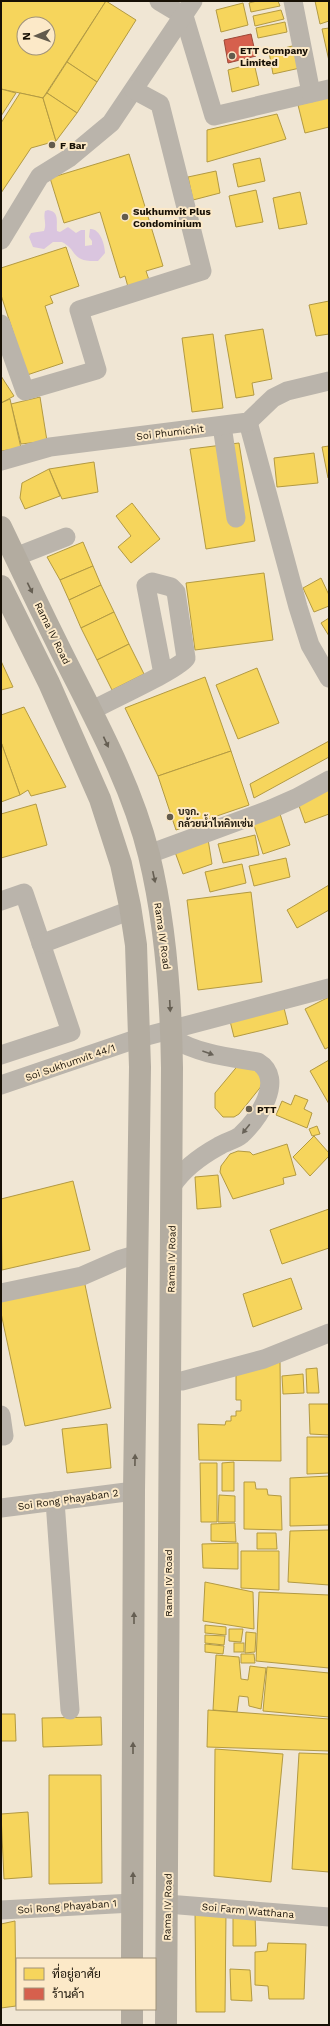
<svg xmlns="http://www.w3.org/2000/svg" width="330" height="2026" viewBox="0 0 330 2026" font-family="'Work Sans',Sarabun,sans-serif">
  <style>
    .water { fill: #dac5df }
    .homes { fill: #f6d55c; stroke: #b39a42; fill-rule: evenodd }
    .shops { fill: #d6604d; stroke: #9d4837 }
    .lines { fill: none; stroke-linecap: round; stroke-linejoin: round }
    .minor { stroke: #bab4ab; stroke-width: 19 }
    .major { stroke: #b3aca0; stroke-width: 22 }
    .oneway { fill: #655e52 }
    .oneway2 { fill: #686258 }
    .poi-dot { fill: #635b4d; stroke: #fce9c8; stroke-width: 1.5 }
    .labels { text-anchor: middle; stroke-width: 4; stroke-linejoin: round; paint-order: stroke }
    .poi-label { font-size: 10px; font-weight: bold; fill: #171005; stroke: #fce9c8; text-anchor: start }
    .street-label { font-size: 10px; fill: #171005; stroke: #fce9c8 }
  </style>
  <rect width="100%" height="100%" fill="#f0e6d4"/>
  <!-- water -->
  <path class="water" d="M48,210c12,2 8,12 9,21l3,1 8,-5 8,6 5,-3h4v16l7,-1v-4l-3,-4 1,-8c10,-1 15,16 15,24l-7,8c-28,1 -19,-10 -36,-19h-9l-9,7 -11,-2 -4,-10 2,-4 13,-2c3,-8 -1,-12 1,-20z"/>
  <!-- homes -->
  <g class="homes">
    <path d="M1,1h105l-63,97 -42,-9zM24,24h24v24h-24z"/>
    <path d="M106,1l30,19 -39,62 -30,-20z"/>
    <path d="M257,1h21l2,5 -29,6 -2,-9z"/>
    <path d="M315,1h14v20l-9,3z"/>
    <path d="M243,3l5,22 -27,7 -5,-22z"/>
    <path d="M281,10l3,9 -29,7 -2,-10z"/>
    <path d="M285,22l2,10 -29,6 -2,-10z"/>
    <path d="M329,28v33l-7,-32z"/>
    <path d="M296,45l4,23 -27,6 -4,-22z"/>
    <path d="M67,62l30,20 -20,31 -30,-20z"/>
    <path d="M254,63l5,22 -27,7 -4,-22z"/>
    <path d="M1,89l15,4 -15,23z"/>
    <path d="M20,93l23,5 13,43 -25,7 -30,45v-70z"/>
    <path d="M47,93l30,20 -21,28 -13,-43z"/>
    <path d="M329,97v30l-24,6 -7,-28z"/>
    <path d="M277,114l9,25 -79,23v-32z"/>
    <path d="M129,154l34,112 -17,5 3,9 -21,7 -3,-11 -5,2 -20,-66 -36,11 -14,-45z"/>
    <path d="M260,158l5,23 -27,6 -5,-23z"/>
    <path d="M216,171l4,22 -27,7 -5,-23z"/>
    <path d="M256,190l7,32 -27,5 -7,-31z"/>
    <path d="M300,192l7,32 -28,5 -6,-31z"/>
    <path d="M66,247l13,39 -29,10 3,7 -8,3 18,57 -36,12 -26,-80v-27z"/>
    <path d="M329,301v33l-13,2 -7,-31z"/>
    <path d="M263,329l9,50 -20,4 2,12 -18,3 -11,-63z"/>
    <path d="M213,334l10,74 -31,4 -10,-74z"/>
    <path d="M1,376l13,20 -13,7z"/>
    <path d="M40,397l7,44 -26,3 -10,-40z"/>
    <path d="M10,399l11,49 -20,3v-48z"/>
    <path d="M239,443l16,98 -49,8 -16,-100z"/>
    <path d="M329,446v32h-1l-6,-31z"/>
    <path d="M314,453l4,30 -41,4 -3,-29z"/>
    <path d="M94,462l4,30 -36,7 -13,-30z"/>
    <path d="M49,469l11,27 -35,13 -5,-11 2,-15z"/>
    <path d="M132,503l28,36 -29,24 -13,-16 13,-11 -15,-20z"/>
    <path d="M83,542l10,24 -33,14 -13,-23z"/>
    <path d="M93,566l8,19 -32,15 -9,-20z"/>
    <path d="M264,573l9,67 -78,10 -9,-67z"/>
    <path d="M321,578l8,17v11l-15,6 -11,-24z"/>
    <path d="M101,585l13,27 -33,16 -12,-28z"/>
    <path d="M114,612l15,32 -32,16 -16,-32z"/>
    <path d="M329,618v18l-8,-13z"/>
    <path d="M129,644l15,30 -32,16 -15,-30z"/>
    <path d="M1,661l12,26 -12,3z"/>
    <path d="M257,668l22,55 -41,16 -22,-54z"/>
    <path d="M205,677l26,74 -73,25 -33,-68z"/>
    <path d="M24,707l42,80 -35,9 -3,-6 -8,5 -19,-53v-27z"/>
    <path d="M329,741v16l-75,41 -4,-14z"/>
    <path d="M1,742l19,53 -19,7z"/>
    <path d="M231,751l18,54 -73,25 -18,-54z"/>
    <path d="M329,787v27l-24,9 -8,-23z"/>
    <path d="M36,804l11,41 -46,13v-44z"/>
    <path d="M280,814l10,31 -27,9 -10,-32z"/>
    <path d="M255,835l4,20 -36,8 -5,-19z"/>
    <path d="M208,839l4,25 -29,10 -8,-22z"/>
    <path d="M286,858l4,19 -36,9 -5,-20z"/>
    <path d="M242,864l4,19 -36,9 -5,-20z"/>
    <path d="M329,885v25l-32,18 -10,-18z"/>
    <path d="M251,892l11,90 -64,8 -11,-90z"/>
    <path d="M329,997v50l-4,2 -20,-40z"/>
    <path d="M283,1004l5,20 -54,13 -5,-20z"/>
    <path d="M329,1060v44l-19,-33z"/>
    <path d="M240,1063l31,11 -32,40 -5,3h-11l-8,-9v-15z"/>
    <path d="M295,1095l13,5 -4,9 8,4 -5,15 -31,-13 6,-14 9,4z"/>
    <path d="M317,1126l3,8 -8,2 -3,-7z"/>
    <path d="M314,1136l15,17v3l-19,20 -17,-19z"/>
    <path d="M287,1144l9,31 -13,3 1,6 -51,15 -13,-27 1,-6 9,-12 8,-3 12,1 3,3z"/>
    <path d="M218,1175l3,32 -24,2 -2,-32z"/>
    <path d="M73,1181l17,69 -88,20 -1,-71z"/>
    <path d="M329,1209v39l-47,16 -12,-34z"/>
    <path d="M291,1278l11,31 -49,18 -10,-33z"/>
    <path d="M84,1280l27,128 -86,18 -24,-113v-16z"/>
    <path d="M280,1360l1,101 -82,-1 -1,-36 27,1 1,-4h5v-5h5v-5h5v-11h-5v-25z"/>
    <path d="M317,1368l2,25h-12l-1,-24z"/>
    <path d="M303,1374l1,19 -21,1 -1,-18z"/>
    <path d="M309,1404h20v31l-19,-1z"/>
    <path d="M107,1424l4,44 -44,5 -5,-44z"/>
    <path d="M307,1437h22v36l-22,1z"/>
    <path d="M234,1462v29h-12v-28z"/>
    <path d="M200,1463h17v59h-16z"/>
    <path d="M329,1476v49l-39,1v-48z"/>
    <path d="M244,1482h11l1,7h11l1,6 13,1 1,34 -38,-1z"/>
    <path d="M219,1495l16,1v26h-17z"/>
    <path d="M235,1523l1,19 -25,-1v-17z"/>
    <path d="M329,1530v55l-41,-3 2,-51z"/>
    <path d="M257,1533h19l1,16h-20z"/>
    <path d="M238,1543v26l-35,-1 -1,-24z"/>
    <path d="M241,1551h38v39l-38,-2z"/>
    <path d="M205,1582l48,10 1,37 -51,-8z"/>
    <path d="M259,1592l70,3v73l-73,-7z"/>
    <path d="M205,1625l21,2v8l-21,-2z"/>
    <path d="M229,1629h14l-2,13 -12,-1z"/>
    <path d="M246,1632l10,1 -1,19 -10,1z"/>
    <path d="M205,1635l20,1 -1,9 -19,-2z"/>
    <rect x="234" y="1643" width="10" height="9"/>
    <path d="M205,1644l19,2 -1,8 -18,-2z"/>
    <path d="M241,1654h13l1,9h-14z"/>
    <path d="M216,1655l23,2 2,22 7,1 2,-14 16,2 -5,41 -12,-3 -1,-9 -9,-1 -2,16 -24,-2z"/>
    <path d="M267,1667l62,6v44l-66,-6z"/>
    <path d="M208,1710l121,9v32l-122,-4z"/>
    <path d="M1,1714h14l1,27h-15z"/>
    <path d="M101,1717l1,28 -59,2 -1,-29z"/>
    <path d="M215,1749l68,5 -12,128 -57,-6z"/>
    <path d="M299,1753l30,1v118l-37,-3z"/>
    <path d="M49,1775h52l1,108 -53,1z"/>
    <path d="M28,1812l4,65 -28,2 -3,-65z"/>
    <path d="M195,1910l31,2 -1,100h-29z"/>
    <path d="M233,1912l22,2 1,32h-23z"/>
    <path d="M15,1921l1,85 -15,2v-84z"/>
    <path d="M268,1943l38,1 -2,55h-35l-1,-13 -13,-1v-33l12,-1z"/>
    <path d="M230,1969l20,1 2,31 -21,-1z"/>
  </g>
  <!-- shops -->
  <path class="shops" d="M251,34l5,22 -28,7 -4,-23z"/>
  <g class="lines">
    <!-- minor -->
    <g class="minor">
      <path d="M159,1l25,15 30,100 115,-27"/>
      <path d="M293,1l18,92"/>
      <path d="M1,240l39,-64 29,-18 42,-35 82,-122"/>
      <path d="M1,324l24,67 72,-21 -18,-60 123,-39 -42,-167 -26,-14"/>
      <path d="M248,422l50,185 12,38 19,33"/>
      <path d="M222,426l14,92"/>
      <path d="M1,461l49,-14 198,-25 25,-24 14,-7 42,-10"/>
      <path d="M15,557l51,-20"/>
      <path d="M91,711c17,-10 89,-42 95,-53l-10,-66 -5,-5 -19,-5 -6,4 17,88"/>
      <path d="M149,854l122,-45 25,-11 33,-18"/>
      <path d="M1,901l23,-8 47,139 -70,23"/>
      <path d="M41,944l90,-34"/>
      <path d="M172,1038c26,16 56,19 86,24 28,17 0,57 -17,73 -6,5 -16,7 -22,11 -18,10 -36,23 -47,40"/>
      <path d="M1,1085l138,-47 190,-50"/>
      <path d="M1,1293l81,-17 39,-17 17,-5"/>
      <path d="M170,1381h12l82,-22 65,-26"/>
      <path d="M1,1415l3,21"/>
      <path d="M55,1501l15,209"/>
      <path d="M1,1508l133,-17"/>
      <path d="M167,1904l162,13"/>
      <path d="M1,1910l132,-7"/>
    </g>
    <!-- major -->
    <g class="major">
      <path d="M1,527c23,48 45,95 69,142 30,59 63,121 79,186 17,70 22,141 23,213l-6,957"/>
      <path d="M1,586l48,97 51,116 21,65 9,42 6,39 4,122 -6,424 -2,468"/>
      <path d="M132,2025v-16"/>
    </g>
  </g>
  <!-- one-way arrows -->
  <defs><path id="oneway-solid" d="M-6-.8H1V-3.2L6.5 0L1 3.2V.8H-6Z"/></defs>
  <g class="oneway">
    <use href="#oneway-solid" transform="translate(30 588) rotate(64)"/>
    <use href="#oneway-solid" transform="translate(106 742) rotate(65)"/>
    <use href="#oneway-solid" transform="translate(154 877) rotate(78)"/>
    <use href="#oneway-solid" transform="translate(170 1006) rotate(87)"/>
    <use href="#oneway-solid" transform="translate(135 1460) rotate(-89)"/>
    <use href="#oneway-solid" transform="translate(134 1618) rotate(-90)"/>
    <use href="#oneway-solid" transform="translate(133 1748) rotate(-90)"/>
    <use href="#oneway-solid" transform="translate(133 1878) rotate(-90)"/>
  </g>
  <g class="oneway2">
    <use href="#oneway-solid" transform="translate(208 1053) rotate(20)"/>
    <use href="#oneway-solid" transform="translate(246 1129) rotate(129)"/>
  </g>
  <!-- markers -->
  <g class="poi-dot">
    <circle cx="232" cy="56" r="4"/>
    <circle cx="52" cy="145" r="4"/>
    <circle cx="125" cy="217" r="4"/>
    <circle cx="170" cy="817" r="4"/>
    <circle cx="249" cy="1109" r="4"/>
  </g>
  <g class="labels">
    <!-- poi labels -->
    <g class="poi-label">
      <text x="240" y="54">ETT Company<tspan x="240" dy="12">Limited</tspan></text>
      <text x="60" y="149">F Bar</text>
      <text x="133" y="215">Sukhumvit Plus<tspan x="133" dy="12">Condominium</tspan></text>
      <text x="178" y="815">บจก.<tspan x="178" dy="12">กล้วยน้ำไทคิทเช่น</tspan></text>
      <text x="257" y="1113">PTT</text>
    </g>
    <!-- street labels -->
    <g class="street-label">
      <text transform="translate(170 432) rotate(-7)" y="4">Soi Phumichit</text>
      <text transform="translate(53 633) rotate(64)" y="4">Rama IV Road</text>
      <text transform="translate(163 936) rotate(82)" y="4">Rama IV Road</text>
      <text transform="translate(70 1062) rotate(-19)" y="4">Soi Sukhumvit 44/1</text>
      <text transform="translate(171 1259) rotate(-89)" y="4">Rama IV Road</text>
      <text transform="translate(68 1499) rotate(-8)" y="4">Soi Rong Phayaban 2</text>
      <text transform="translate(168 1583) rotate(-90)" y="4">Rama IV Road</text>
      <text transform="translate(67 1906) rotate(-4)" y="4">Soi Rong Phayaban 1</text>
      <text transform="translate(167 1907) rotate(-89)" y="4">Rama IV Road</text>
      <text transform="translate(248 1910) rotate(5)" y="4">Soi Farm Watthana</text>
    </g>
  </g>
  <!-- border -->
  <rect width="330" height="2026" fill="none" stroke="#171005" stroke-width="4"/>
  <!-- legend -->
  <rect x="16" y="1958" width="140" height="52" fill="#fce9c8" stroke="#a0927a"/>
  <rect x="24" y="1968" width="20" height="12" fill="#f6d55c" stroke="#a0927a"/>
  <text x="52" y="1978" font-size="12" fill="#171005">ที่อยู่อาศัย</text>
  <rect x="24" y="1988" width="20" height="12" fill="#d6604d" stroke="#a0927a"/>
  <text x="52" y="1998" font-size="12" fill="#171005">ร้านค้า</text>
  <!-- north arrow -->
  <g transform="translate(36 36) rotate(268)"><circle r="19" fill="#fce9c8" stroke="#a0927a"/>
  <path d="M0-3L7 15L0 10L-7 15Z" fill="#635b4d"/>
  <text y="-6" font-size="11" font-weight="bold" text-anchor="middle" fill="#171005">N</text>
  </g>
</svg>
